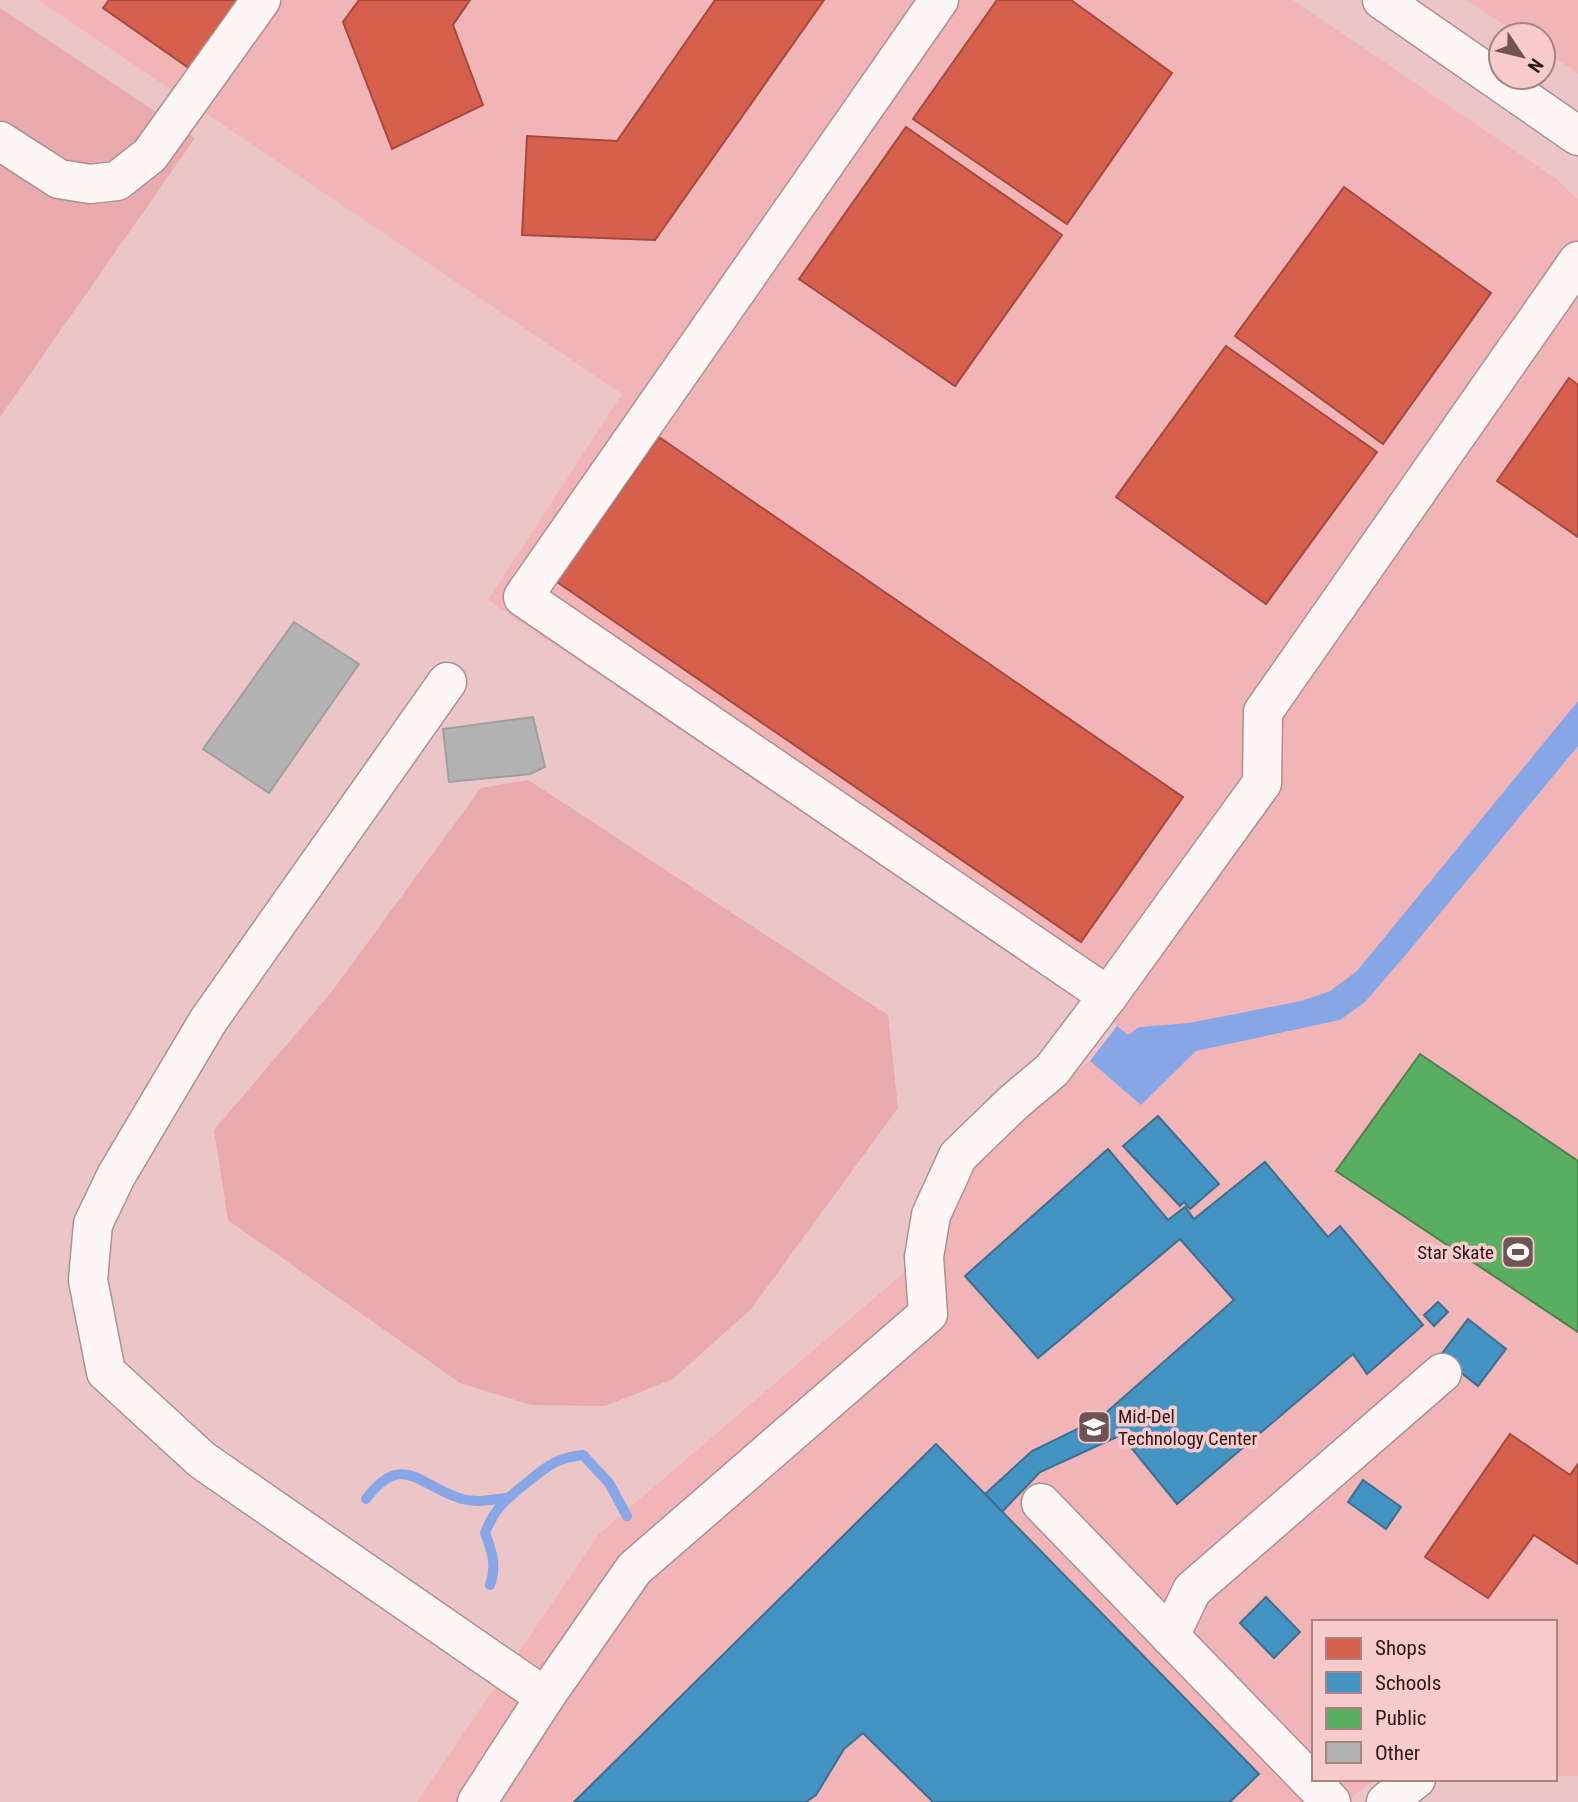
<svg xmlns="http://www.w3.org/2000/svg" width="1578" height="1802" viewBox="0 0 1578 1802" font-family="'Roboto Condensed',sans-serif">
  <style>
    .built { fill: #f2b5b7 }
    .green { fill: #e8aaac }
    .water { fill: #86a6e5 }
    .shops { fill: #d6604d; stroke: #a44a3d; stroke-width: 2 }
    .schools { fill: #4393c3; stroke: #3d6e8f; stroke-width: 2 }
    .public { fill: #5aae61; stroke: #4d804b; stroke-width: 2 }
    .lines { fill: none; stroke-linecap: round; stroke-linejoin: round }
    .stream { stroke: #86a6e5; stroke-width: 10 }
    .building { fill: #b3b2b2; stroke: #a09ea0; stroke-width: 2 }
    .minor-casing { stroke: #ad9091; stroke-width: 41 }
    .major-casing { stroke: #ad9091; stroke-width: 41 }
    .minor { stroke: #fcf6f6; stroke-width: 38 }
    .major { stroke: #fcf6f6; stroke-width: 38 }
    .labels { text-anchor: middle; stroke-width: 7; stroke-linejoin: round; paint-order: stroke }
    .poi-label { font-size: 19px; fill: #2f1617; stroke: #f7cbcb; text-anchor: end }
  </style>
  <rect width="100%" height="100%" fill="#ecc5c6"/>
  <!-- built -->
  <g class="built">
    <path d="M38,0h1255l265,180 20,20v501l-221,270 -27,20 -29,10 -112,22 -50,4 -11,8 -11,-9 -629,-426 134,-206z"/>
    <path d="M1466,0h112v73l-35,-23v-15h-23z"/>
    <path d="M1578,746v1030h-23v-154h-241v157h62l-30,23h-929l182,-268 342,-293 16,-51 52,-66 81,-63 51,44 55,-54 144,-31 69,-69z"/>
  </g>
  <!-- green -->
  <g class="green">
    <path d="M0,8l195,130 -195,279z"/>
    <path d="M528,780l360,235 10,93 -147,201 -78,70 -68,27 -74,-1 -71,-22 -232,-163 -14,-90 116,-136 151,-206z"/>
  </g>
  <!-- water -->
  <path class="water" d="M1578,701v45l-169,205 -44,51 -25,18 -144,31 -55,54 -51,-44 27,-35 11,9 11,-8 50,-4 112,-22 29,-10 27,-20z"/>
  <!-- shops -->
  <g class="shops">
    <path d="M109,0h137l-50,73 -93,-65z"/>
    <path d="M359,0h111l-17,25 30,80 -91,44 -49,-127z"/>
    <path d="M715,0h109l-169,240 -133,-5 5,-99 90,5z"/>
    <path d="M997,0h74l101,73 -105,151 -154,-105z"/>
    <path d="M906,127l156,108 -107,151 -156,-107z"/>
    <path d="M1344,187l147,106 -108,151 -148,-108z"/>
    <path d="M1226,346l151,106 -111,152 -150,-107z"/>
    <path d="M1569,378l9,7v152l-81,-56z"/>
    <path d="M659,437l524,360 -102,145 -524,-360z"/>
    <path d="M1510,1434l60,41 8,-11v100l-44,-29 -46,63 -63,-41z"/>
  </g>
  <!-- schools -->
  <g class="schools">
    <path d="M1158,1116l61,68 -29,25 -6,-7 -4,4 -57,-60z"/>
    <path d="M1108,1149l60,71 17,-13 9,12 71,-57 63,75 12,-11 83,99 -56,49 -14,-20 -176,150 -56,-69 -81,37 -38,40 -17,-18 47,-43 68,-33 134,-118 -54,-61 -142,119 -73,-82z"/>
    <path d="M1438,1302l10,10 -14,14 -10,-11z"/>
    <path d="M1468,1319l38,30 -28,37 -38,-30z"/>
    <path d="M936,1444l323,330 -29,28h-297l-70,-69 -19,16 -28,46 -10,7h-232z"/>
    <path d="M1363,1480l38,27 -15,22 -38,-27z"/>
    <path d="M1266,1597l34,35 -26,26 -34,-35z"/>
  </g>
  <!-- public -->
  <path class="public" d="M1420,1054l158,107v171l-242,-161z"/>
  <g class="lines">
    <!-- stream -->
    <g class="stream">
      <path d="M366,1499c37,-49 54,-12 96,0 15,4 28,1 44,-1"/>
      <path d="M490,1585c7,-19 2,-34 -5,-52 11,-28 23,-35 45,-53 18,-15 28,-22 53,-25l26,28 18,33"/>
    </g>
  </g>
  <!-- building -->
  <g class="building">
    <path d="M294,622l65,42 -90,129 -66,-44z"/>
    <path d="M533,717l12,50 -15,7 -81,8 -6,-53z"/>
  </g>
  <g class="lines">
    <defs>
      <g id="minor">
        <path d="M939,0l-416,597 585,399 154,-213 1,-71 315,-451"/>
        <path d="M0,141l59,38 31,5 27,-3 33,-26 111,-155"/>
        <path d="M447,682l-239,339 -92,155 -23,48 -5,56 18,92 96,88 343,237"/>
        <path d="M1041,1503l290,299"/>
        <path d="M1170,1636l22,-46 250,-217"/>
        <path d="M477,1802l68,-105 89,-128 294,-255 -4,-57 7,-42 27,-59 56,-54 38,-32 56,-74"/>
        <path d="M1386,1802l30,-23"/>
      </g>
      <path id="major" d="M1382,0l196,136"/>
    </defs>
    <!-- minor casing -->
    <use href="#minor" class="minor-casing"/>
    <!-- major casing -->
    <use href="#major" class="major-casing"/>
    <!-- minor -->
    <use href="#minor" class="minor"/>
    <!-- major -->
    <use href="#major" class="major"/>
  </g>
  <!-- icons -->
  <defs>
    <symbol id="stadium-square" viewBox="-11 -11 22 22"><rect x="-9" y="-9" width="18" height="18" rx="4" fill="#715354" stroke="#f7cbcb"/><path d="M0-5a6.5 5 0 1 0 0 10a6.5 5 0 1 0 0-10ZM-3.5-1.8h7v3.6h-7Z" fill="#fff"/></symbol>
    <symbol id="school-square" viewBox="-11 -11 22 22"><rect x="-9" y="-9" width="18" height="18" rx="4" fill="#715354" stroke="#f7cbcb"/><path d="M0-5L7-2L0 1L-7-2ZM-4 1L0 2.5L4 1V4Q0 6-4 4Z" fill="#fff"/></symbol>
  </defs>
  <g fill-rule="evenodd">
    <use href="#stadium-square" x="1499" y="1233" width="38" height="38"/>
    <use href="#school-square" x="1075" y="1408" width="38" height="38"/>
  </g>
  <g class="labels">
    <!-- poi labels -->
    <g class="poi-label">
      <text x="1494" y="1259">Star Skate</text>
      <text x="1118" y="1423" text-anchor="start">Mid-Del<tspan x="1118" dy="22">Technology Center</tspan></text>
    </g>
  </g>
  <!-- legend -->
  <rect x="1312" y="1620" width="245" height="161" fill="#f7cbcb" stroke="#a78383" stroke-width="2"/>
  <rect x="1326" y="1638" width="35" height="21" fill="#d6604d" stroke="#a78383" stroke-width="2"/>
  <text x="1375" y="1655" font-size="21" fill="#2f1617">Shops</text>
  <rect x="1326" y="1672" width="35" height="21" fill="#4393c3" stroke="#a78383" stroke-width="2"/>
  <text x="1375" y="1690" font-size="21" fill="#2f1617">Schools</text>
  <rect x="1326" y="1708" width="35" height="21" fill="#5aae61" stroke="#a78383" stroke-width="2"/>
  <text x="1375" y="1725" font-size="21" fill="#2f1617">Public</text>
  <rect x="1326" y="1742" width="35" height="21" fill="#b3b2b2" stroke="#a78383" stroke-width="2"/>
  <text x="1375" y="1760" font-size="21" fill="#2f1617">Other</text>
  <!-- north arrow -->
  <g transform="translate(1522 56) rotate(125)"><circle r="33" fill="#f7cbcb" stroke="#a78383" stroke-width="2"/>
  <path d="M0-5L12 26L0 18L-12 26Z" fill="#715354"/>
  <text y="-10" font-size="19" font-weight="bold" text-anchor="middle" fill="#2f1617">N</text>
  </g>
</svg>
